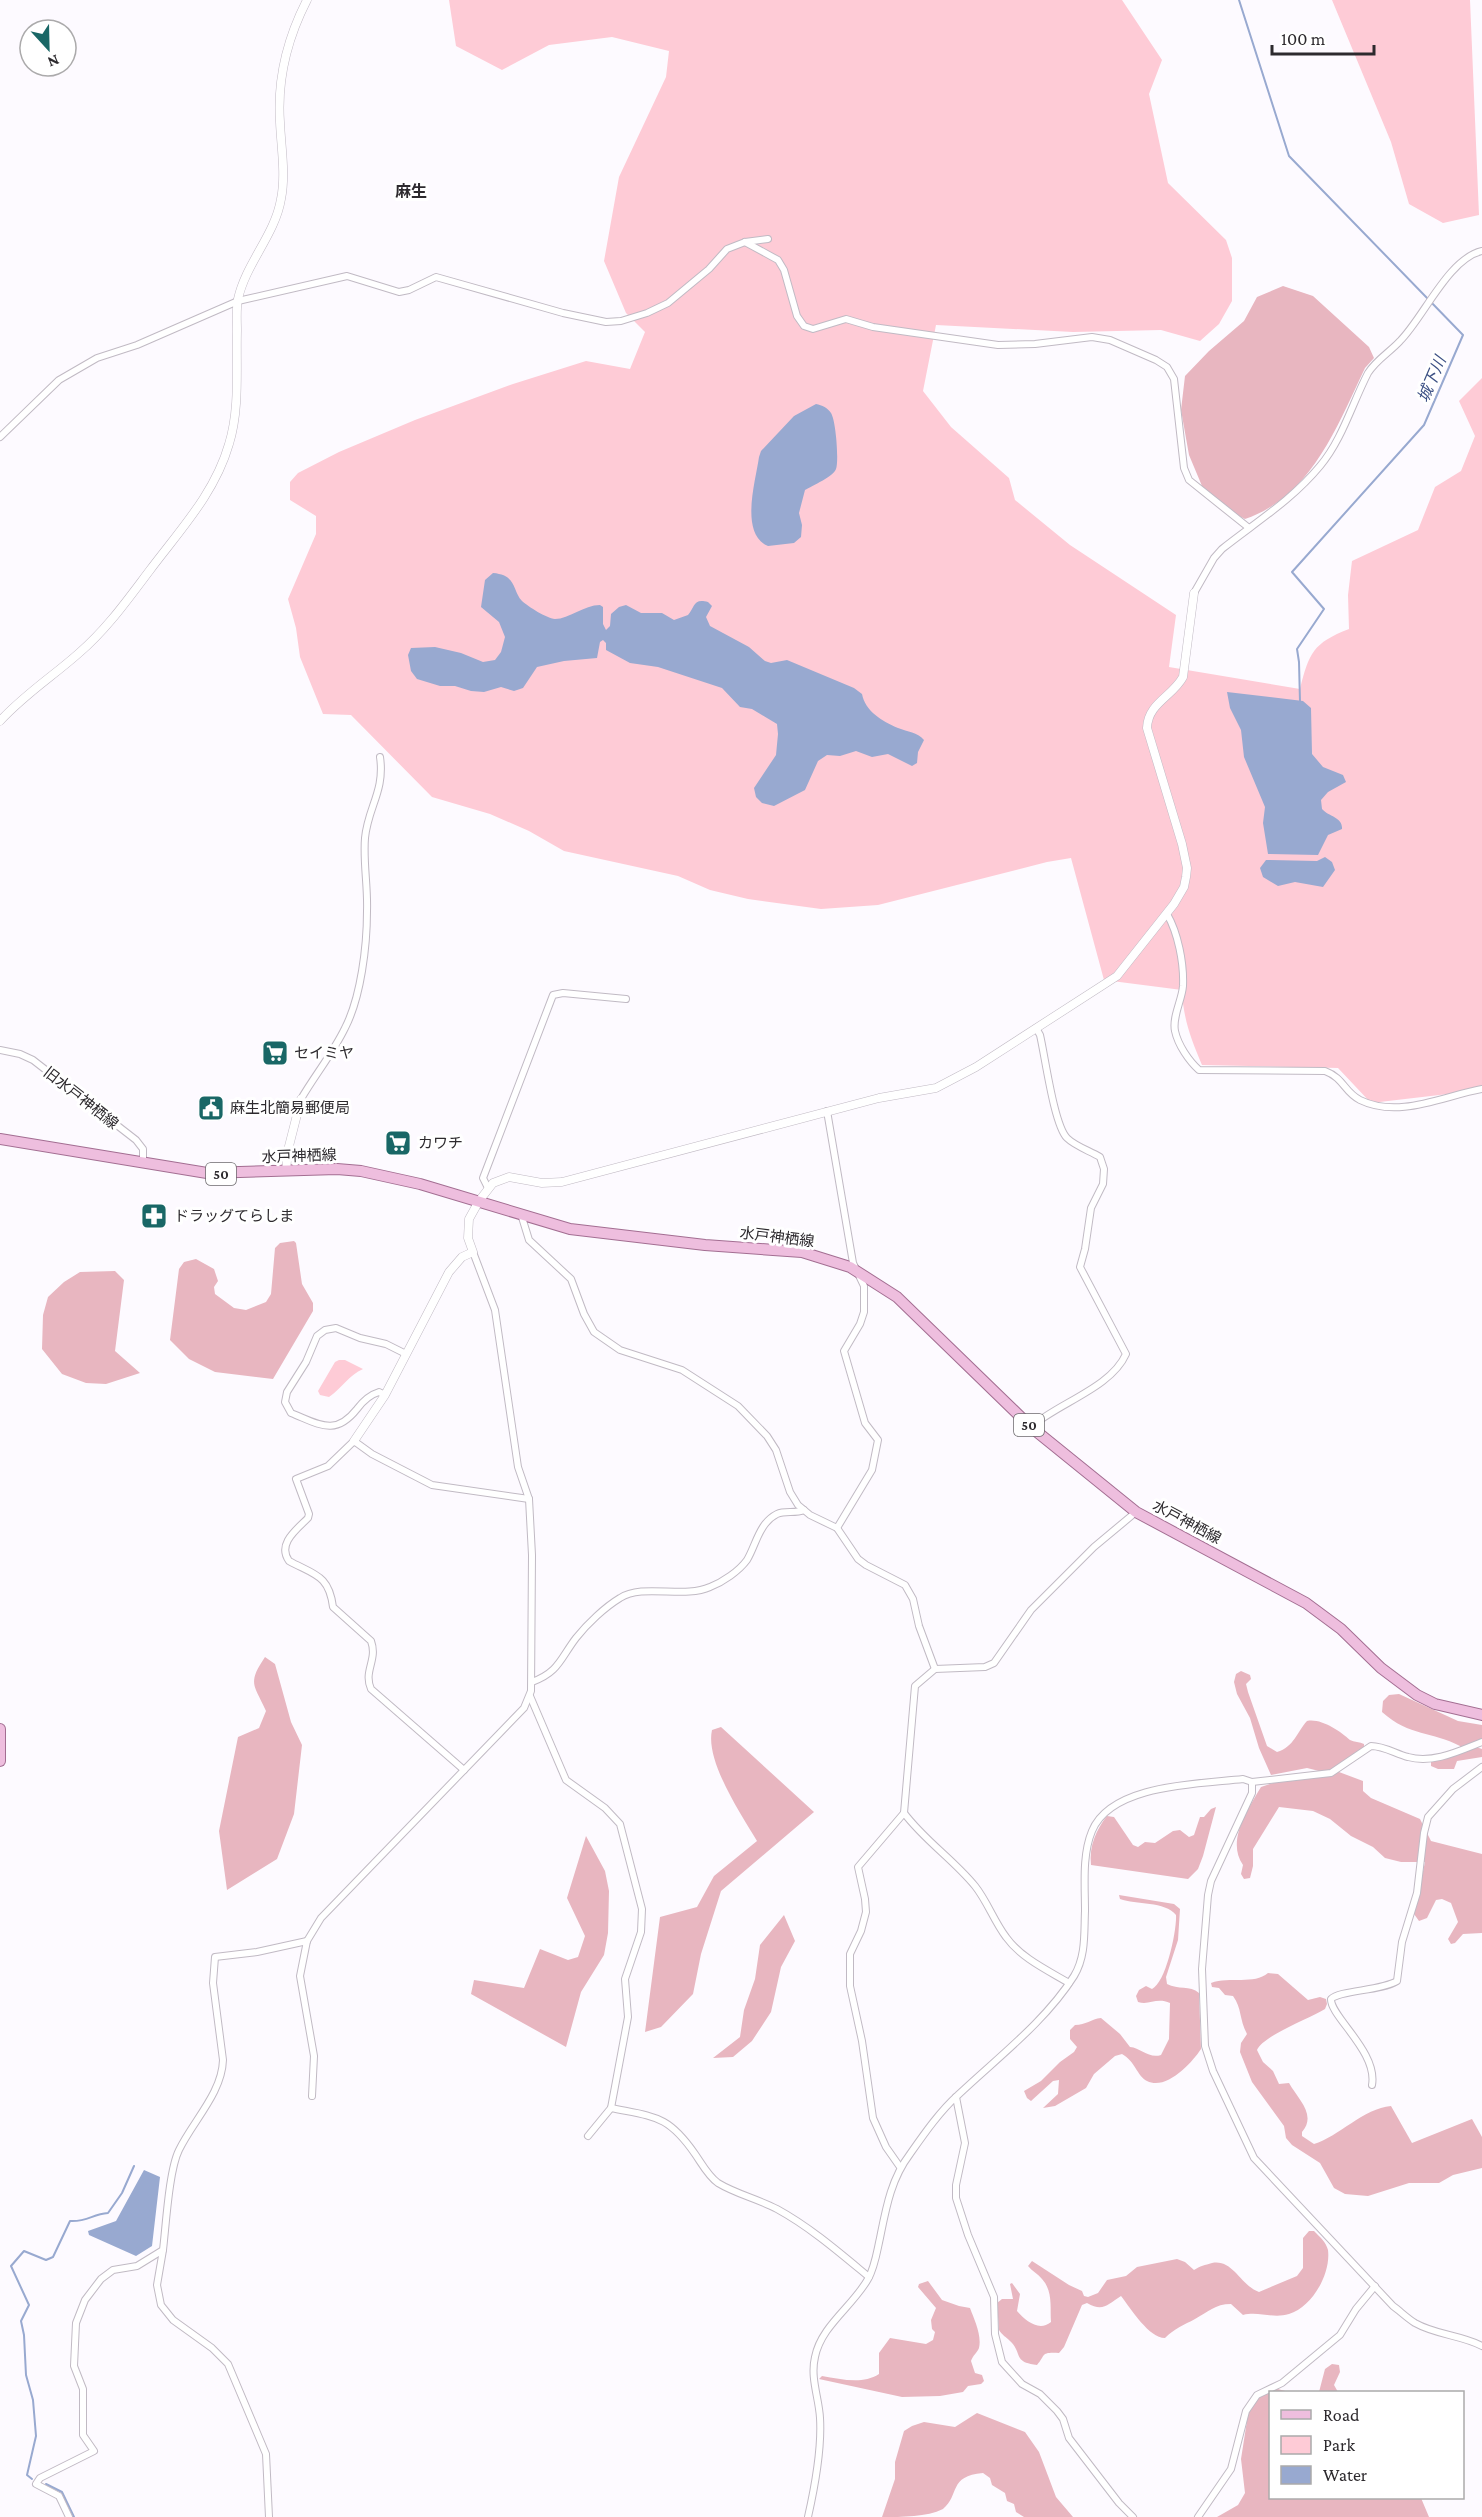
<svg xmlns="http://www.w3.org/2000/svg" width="1482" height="2517" viewBox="0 0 1482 2517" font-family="'Crimson Pro','Noto Sans JP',serif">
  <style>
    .green { fill: #fecbd6 }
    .forest { fill: #e8b6c0 }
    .water { fill: #98a9d0 }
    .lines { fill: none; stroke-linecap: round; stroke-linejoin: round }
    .stream { stroke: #98a9d0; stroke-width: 2 }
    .minor-casing { stroke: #c1bac4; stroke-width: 8 }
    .tertiary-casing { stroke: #c1bac4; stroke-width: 9 }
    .primary-casing { stroke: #a36e92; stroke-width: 12 }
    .minor { stroke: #fff; stroke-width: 6 }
    .tertiary { stroke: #fff; stroke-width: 8 }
    .primary { stroke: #eebede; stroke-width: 10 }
    .labels { text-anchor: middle; stroke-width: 6; stroke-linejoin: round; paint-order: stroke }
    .shield { fill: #fff; stroke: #6c6a6d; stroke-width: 1.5 }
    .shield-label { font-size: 14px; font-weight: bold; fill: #2d2a2e }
    .poi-label { font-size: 15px; fill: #2d2a2e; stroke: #fff; text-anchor: start }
    .street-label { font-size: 15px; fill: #2d2a2e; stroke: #fff }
    .neighbourhood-label { font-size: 16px; font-weight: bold; fill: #2d2a2e; stroke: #fff }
    .water-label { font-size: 16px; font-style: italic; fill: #3c5084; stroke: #fff }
  </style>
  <rect width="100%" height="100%" fill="#fdfaff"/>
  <!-- green -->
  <g class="green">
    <path d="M449,0h673l40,60 -13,34 19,89 58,57 6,18v43l-13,23 -19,17 -39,-11 -88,2 -137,-7 -13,66 28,36 58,51 6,22 55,45 106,70 -7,52 131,22c9,-36 13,-46 49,-60l-1,-34 4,-34 66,-31 17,-43 26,-16 14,-35 -16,-35 23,-23v712l-111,13 -33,-35 -136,-3c-11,-26 -19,-47 -20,-75l-78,-10 -33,-122 -24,4 -169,43 -57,4 -73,-10 -38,-9 -32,-14 -114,-25 -35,-20 -39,-17 -58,-17 -81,-82 -28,-1 -23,-57 -4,-29 -8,-29 28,-65v-18l-26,-16v-18l8,-9 41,-21 76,-32 98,-36 73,-23 44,8 15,-37 -19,-19 -22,-52 15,-84 47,-100 3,-26 -57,-14 -63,8 -47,25 -46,-24z"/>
    <path d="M1332,0h138l9,215 -36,8 -34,-19 -18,-62z"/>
    <path d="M339,1360h6l18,9c-15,7 -21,19 -34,28l-9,-2 -2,-4 17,-29z"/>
  </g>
  <!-- forest -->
  <g class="forest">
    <path d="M1283,286l30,10 56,51 5,11 -9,10c-28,58 -53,128 -120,151l-12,-6 -31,-27 -13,-31 -8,-45 4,-34 24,-25 35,-30 13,-24z"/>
    <path d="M294,1241l2,2 6,41 11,19v8l-40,68 -58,-7 -26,-13 -19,-19 9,-71 5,-7 12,-3 18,10 4,12 -4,6 1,7 19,14 12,2 20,-8 5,-8 4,-46 5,-5z"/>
    <path d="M115,1271l9,9 -9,71 25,22 -34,11 -20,-1 -24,-9 -20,-25 1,-34 5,-18 16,-15 16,-10z"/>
    <path d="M265,1657l10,7 16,58 11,23 -8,69 -17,45 -50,31 -8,-59 19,-94 21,-9 7,-17c-12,-27 -19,-27 -1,-54z"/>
    <path d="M1241,1671l9,4 1,4 -5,5 2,8 19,54 10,6c17,-5 20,-20 30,-31 14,-3 33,10 43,19 4,2 10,2 14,4v3l-33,24 -8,1 -16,-4 -36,7 -12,-27 -9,-30 -13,-24 -3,-12 2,-8z"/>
    <path d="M1399,1694l59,27 24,4v14l-6,8 6,2v8l-25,4 -3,8h-16l-7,-3v-6l29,-12v-2c-28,-15 -50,-9 -78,-34l1,-11 6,-6z"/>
    <path d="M721,1727l93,85 -93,79 -20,63 -8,40 -32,33 -16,5 15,-115 37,-10 17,-31 43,-35c-16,-27 -52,-80 -45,-111z"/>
    <path d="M1339,1772l24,9v10l8,7 49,21 11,22 51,13v79l-19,1 -8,9 -4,1 -3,-5 10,-17 -7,-19 -9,-4 -6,1 -9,18 -8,3 -5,-7 11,-52h-24l-16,-4 -12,-11 -22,-11 -21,-17 -17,-8 -34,-4 -26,42v17l-3,12 -6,1 -3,-5 2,-9c-17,-24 5,-56 18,-78l15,-5z"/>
    <path d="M1216,1807l-13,49 -5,13 -10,10 -97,-14c-2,-19 5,-35 16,-49l7,1 19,28 5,2 7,-5 10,1 18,-12 7,-1 9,7 5,-2 6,-18h4l7,-8z"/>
    <path d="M586,1836l19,35 4,20 -1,42 -4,22 -23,37 -15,55 -95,-53 3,-14 50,8 16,-39 28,11 10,-3 7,-21 -18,-38z"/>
    <path d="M1119,1895l55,9 6,5 -2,31 -12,37 1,7c11,6 23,1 32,9l2,56c-9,14 -35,42 -54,32 -10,-5 -12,-20 -25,-27l-7,2 -21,18 -8,14 -31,18 -12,2 15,-14 1,-14 -6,1 -22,20 -4,-3 -3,-7 17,-10 19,-19 14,-10 3,-5 -7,-8v-9l5,-5c11,0 16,-6 26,-7l19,16 10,13c11,1 19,12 31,8l8,-16 1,-36c-14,-6 -21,3 -32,-1l-2,-6 3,-6 7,-4 6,3c14,-6 25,-59 24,-74 -11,-14 -40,-10 -56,-16z"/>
    <path d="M784,1915l11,26 -14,26 -10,45 -19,29 -19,16 -20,1 27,-21 4,-27 11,-31 5,-34z"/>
    <path d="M1268,1973l10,1 30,26 12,-3 6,2 1,5 -2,5c-16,10 -61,26 -68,41l6,12 10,9 6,13 10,-1c9,16 28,32 13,49v4l12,8c24,-7 50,-36 77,-38l21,37 60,-24 10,18v31l-29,7 -14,8h-30l-41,13 -23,-2 -11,-6 -14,-25 -28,-18 -6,-7 -2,-12 -32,-44 -12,-30 1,-9 6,-9c-8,-15 -5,-26 -14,-38l-8,-1 -6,-7 -7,-1 -1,-4c19,-7 43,2 57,-10z"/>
    <path d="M1309,2231h5c6,6 12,11 14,19 3,24 -16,57 -39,64 -16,5 -30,-3 -46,1l-12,-11c-16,0 -23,8 -36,15 -11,6 -20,9 -30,19 -16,0 -34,-29 -44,-42 -14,9 -18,16 -34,7l-5,2 -18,42 -5,6c-19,-1 -13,2 -22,12 -25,-3 -14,-12 -27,-24 -4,-4 -8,-6 -11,-11l-2,-27 5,-4h11l-3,-15 2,-1 8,11 -3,17c9,10 22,21 34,11 -1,-15 2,-31 -9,-43 -4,-5 -10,-8 -14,-13l4,-5 37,24 13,6 2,5 4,1 10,-4 9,-13 19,-4 11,-9 40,-8 8,3 9,8c6,-4 11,-5 18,-7 21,-4 28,22 47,29l38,-16 6,-8v-30z"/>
    <path d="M928,2281l14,19 17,6 11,2c4,11 12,27 9,40 -2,5 -6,7 -8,13l4,12 7,2 2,6 -3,3 -13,2 -5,6 -23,4 -38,1 -83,-18 3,-3c19,3 40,9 57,-2v-21l11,-15 36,6 7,-4 2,-8 -3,-3 -1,-9 5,-12 -18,-21 1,-3z"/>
    <path d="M1332,2364l7,1 1,7 -6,13 4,7h-19l6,-23z"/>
    <path d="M1274,2388l15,4h-19v106h151l8,19h-212l21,-12 7,-12 -4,-34 8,-51 11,-13z"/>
    <path d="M977,2413l48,19 14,20 17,45 17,20h-49l-8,-5 -2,-8 -7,-3 -2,-8 -13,-8 -2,-7 -7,-5c-35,3 -23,22 -40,36 -16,8 -41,8 -61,8l13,-38v-17l9,-31 8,-5 12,-4 31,5z"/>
  </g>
  <!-- water -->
  <g class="water">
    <path d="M816,404c6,1 12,4 15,9 5,8 8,48 5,56 -2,7 -24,17 -31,21l-6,23 3,12 -1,12 -7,6 -26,3c-29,-12 -12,-66 -9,-89l2,-6 33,-35z"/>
    <path d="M493,573c24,2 19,17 29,28 7,6 24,17 33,18 14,0 29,-14 45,-14l3,2v17l3,6 4,-4 1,-12 8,-7 7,-2 15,8h21l12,7 14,-5c7,-8 5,-17 20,-13l4,4 -6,11 4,9 39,21 16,14 6,2 16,-3 67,28 8,6c3,17 20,27 36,34 10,4 19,4 26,12l-6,12 -1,11 -5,3 -24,-12 -16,3 -16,-6 -16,5 -13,-1 -9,6 -13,29 -31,16 -12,-3 -6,-6 -2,-9 22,-33 2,-21 -1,-10 -25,-15 -12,-2 -18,-19 -64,-21 -28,-4 -24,-13v-7l-3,-3 -3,2 -3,16 -33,3 -27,6 -14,21 -9,3 -13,-4 -17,5 -13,-1 -16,-5h-15l-23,-7 -6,-8 -3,-16 3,-7 24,-1 26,6 22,9 12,-2 6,-8 4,-15 -6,-15 -18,-15 4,-27z"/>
    <path d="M1227,692l76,9 8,7 1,46 11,13 20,8 3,7 -18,10 -7,8 1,9c7,8 21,8 20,20l-14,6 -10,20 -50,-1 -5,-31 2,-16 -21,-50 -3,-27 -11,-22z"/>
    <path d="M1325,857l7,5 3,8 -12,17 -28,-5 -17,4 -15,-9 -3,-9 6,-8 51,1z"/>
    <path d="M144,2170l16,7 -8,69 -16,10 -47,-21 -1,-4 28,-10z"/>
  </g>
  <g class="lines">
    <!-- stream -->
    <g class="stream">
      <path d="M1239,0l50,156 174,179 -39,90 -132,147 32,37 -27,40 2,13 1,40"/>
      <path d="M32,2479l-5,-4 9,-39 -3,-36 -7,-25 -2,-40 -3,-14 8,-16 -18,-39 13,-15 22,9 7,-3 17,-36c18,1 22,-7 38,-8l14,-20 12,-27"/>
      <path d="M46,2484l16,8 12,25"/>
    </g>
    <defs>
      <g id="minor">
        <path d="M745,242l33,18 6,10 13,46 7,10 9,3 33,-10 27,8 125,18 37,-1 57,-7 18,3 46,20 11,7 7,12 10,89 5,12 60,48"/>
        <path d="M0,437l59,-57 38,-22 40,-13 101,-44 109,-25 52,16 10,-2 27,-13 127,36 43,9 15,-1 26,-8 21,-10 41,-34 18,-20 18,-7 23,-3"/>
        <path d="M1194,593l20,-35 8,-9c34,-27 70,-49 98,-83 22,-26 32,-62 48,-93 8,-13 22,-21 32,-32 24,-24 48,-82 82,-90"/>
        <path d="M1167,914c11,19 17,49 16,72 -1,14 -11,31 -8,45 3,14 14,30 24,39l126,1c19,7 19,21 35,29 39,19 83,-4 122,-11"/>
        <path d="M0,1050l20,4 13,6 103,80 7,9v14"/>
        <path d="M301,1099c14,-24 32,-46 44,-71 16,-31 22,-82 22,-117 1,-24 -4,-49 -2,-73 3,-31 20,-47 15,-81"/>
        <path d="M827,1111l26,152 11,23v26l-4,12 -16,27 21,72 13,17 -6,30 -35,58"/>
        <path d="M488,1188l-5,-10 70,-183 10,-2 63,6"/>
        <path d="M521,1214l8,26 42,39 13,35 10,18 26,18 62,20 56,36 29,30 9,14 14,42 8,13 12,10 27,13 21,31 8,6 39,20 8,14 6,27 16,43"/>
        <path d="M385,1395l-6,-3c-10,3 -16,9 -22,17 -22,28 -38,15 -66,4l-6,-11 2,-10 19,-30 11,-26 8,-6 11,-2 24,10 26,6 20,10"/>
        <path d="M1031,1427c27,-24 80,-39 95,-73l-46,-87 5,-18 6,-41 12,-24 1,-15 -4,-12c-10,-6 -25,-11 -33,-19 -13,-13 -22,-82 -27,-103l-4,-7"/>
        <path d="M532,1682c27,-10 28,-23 44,-44 11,-14 29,-31 44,-40 23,-15 64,1 90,-11 13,-5 29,-16 37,-27 9,-15 12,-37 30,-46 8,-4 18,0 27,-4"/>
        <path d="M530,1696l36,84 39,28 15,16 22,85 -1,23 -16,47 3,38 -17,91 -23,28"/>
        <path d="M464,1770l-93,-81c-8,-18 7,-29 0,-48l-38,-34c-4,-32 -18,-32 -44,-46 -12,-17 7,-31 19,-43l1,-4 -13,-35 32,-13 26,-25 18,13 60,31 97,14"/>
        <path d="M1252,1782v11l-41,88 -3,14 -6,74 3,77 8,25 41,87 139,148c7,5 14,12 22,17 21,12 46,12 67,23"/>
        <path d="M904,1813c21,28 49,46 71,73 12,15 19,35 31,51 15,21 41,33 63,46"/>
        <path d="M1372,2085c6,-33 -42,-69 -41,-86 9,-9 50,-8 66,-18l5,-39 15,-49 7,-60 4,-16 25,-28 29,-22"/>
        <path d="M312,2096l2,-40 -14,-80 7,-35 14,-23 203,-210 7,-17 1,-136 -3,-56 -11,-32 -23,-157 -22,-58"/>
        <path d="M956,2097l9,46 -9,42v13l12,37 26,62 1,37 7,28 20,22 18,10 17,17 6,8 6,19 50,65 14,14"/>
        <path d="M611,2108c44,9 57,7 84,46 7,10 13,22 23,29 18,11 40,16 59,26 33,18 63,44 92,68"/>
        <path d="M900,2167l-14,-20 -13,-29 -11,-77 -12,-55v-32l11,-23 5,-19 -1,-13 -7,-32 46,-54 11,-127 20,-17 50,-2 9,-4 37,-53 63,-63 42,-35"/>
        <path d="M163,2250l-6,35 4,20 12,15 39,28 16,16 38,90 3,63"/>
        <path d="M69,2517l-10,-21 -23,-12 4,-6 54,-27 -11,-16v-46l-9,-23 2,-43 9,-23 16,-21 12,-9 24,-4 26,-16c3,-25 6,-80 16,-100 14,-29 43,-57 44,-90l-10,-77 2,-26 42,-5 50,-11"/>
        <path d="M808,2517c7,-31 14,-67 12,-99 -1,-20 -10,-40 -5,-61 6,-31 38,-51 53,-78 7,-12 9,-28 12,-41 6,-30 11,-59 30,-84 14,-20 30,-43 48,-59 39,-37 87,-73 116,-119 12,-20 10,-42 11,-65 0,-26 -3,-56 7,-80 19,-47 107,-47 151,-52l9,3 79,-9 40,-27c13,0 25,8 37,11 25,7 51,-6 74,-15"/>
        <path d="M1198,2517l33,-48 15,-58 11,-16 25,-12 58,-48 16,-26 19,-23"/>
      </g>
      <g id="tertiary">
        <path d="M0,721c26,-28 52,-44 79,-68 28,-24 49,-54 71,-83 30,-40 65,-77 79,-126 11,-35 7,-76 8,-113 0,-10 -1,-22 1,-32 8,-36 37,-64 43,-100 5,-25 0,-52 -1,-77 -3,-44 7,-83 27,-122"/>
        <path d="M286,1171l2,-21 13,-51"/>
        <path d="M354,1441l31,-46 64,-123 13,-15 11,-5 -5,-14 1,-19 10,-18 14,-18 16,-6 33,6 20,-1 317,-84 57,-10 40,-21 141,-91 57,-72 10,-17 2,-10 1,-9 -5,-24 -35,-116c1,-25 25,-31 36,-51l11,-84"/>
      </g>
      <g id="primary">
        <path d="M0,1139l207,34 130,-4 24,2 59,13 150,45 135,16 97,7 48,15 47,30 134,130 105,85 170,91 35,26 40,39 36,27 18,9 47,11"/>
        <path d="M0,1729v32"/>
      </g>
    </defs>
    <!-- minor casing -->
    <use href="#minor" class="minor-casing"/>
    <!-- tertiary casing -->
    <use href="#tertiary" class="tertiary-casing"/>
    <!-- primary casing -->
    <use href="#primary" class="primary-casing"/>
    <!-- minor -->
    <use href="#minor" class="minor"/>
    <!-- tertiary -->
    <use href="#tertiary" class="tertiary"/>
    <!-- primary -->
    <use href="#primary" class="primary"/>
  </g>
  <!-- icons -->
  <defs>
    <symbol id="supermarket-square" viewBox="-11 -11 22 22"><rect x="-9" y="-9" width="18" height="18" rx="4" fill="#196766" stroke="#fff"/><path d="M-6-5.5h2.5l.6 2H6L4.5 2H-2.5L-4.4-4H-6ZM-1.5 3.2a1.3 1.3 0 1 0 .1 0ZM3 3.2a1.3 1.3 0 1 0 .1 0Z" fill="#fff"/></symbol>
    <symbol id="civic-square" viewBox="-11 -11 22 22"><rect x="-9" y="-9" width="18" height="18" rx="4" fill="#196766" stroke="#fff"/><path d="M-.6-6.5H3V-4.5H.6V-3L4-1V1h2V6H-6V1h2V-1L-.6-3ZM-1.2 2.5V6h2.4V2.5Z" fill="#fff"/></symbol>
    <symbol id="pharmacy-square" viewBox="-11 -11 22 22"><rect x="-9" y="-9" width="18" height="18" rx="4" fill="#196766" stroke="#fff"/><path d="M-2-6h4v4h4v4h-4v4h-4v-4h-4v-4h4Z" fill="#fff"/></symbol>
  </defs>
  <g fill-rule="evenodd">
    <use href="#supermarket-square" x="260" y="1038" width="30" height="30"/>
    <use href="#civic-square" x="196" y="1093" width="30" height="30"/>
    <use href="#supermarket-square" x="383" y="1128" width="30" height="30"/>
    <use href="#pharmacy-square" x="139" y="1201" width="30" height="30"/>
  </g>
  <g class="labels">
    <!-- shield labels -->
    <g class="shield">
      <rect x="206" y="1163" width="30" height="22" rx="4.5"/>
      <rect x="1014" y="1414" width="30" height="22" rx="4.5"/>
    </g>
    <g class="shield-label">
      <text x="221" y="1179">50</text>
      <text x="1029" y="1430">50</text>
    </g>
    <!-- poi labels -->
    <g class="poi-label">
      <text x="294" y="1058">セイミヤ</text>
      <text x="230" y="1113">麻生北簡易郵便局</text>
      <text x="418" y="1148">カワチ</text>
      <text x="174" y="1221">ドラッグてらしま</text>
    </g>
    <!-- street labels -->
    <g class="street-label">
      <text transform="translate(81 1098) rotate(38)" y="5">旧水戸神栖線</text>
      <text transform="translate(299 1156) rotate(-2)" y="5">水戸神栖線</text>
      <text transform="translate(777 1237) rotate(7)" y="5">水戸神栖線</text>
      <text transform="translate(1187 1522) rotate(28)" y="5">水戸神栖線</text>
    </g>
    <!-- neighbourhood labels -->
    <g class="neighbourhood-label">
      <text x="411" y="197">麻生</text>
    </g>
    <!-- water labels -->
    <g class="water-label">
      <text transform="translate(1431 379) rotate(-67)" y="6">城下川</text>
    </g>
  </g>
  <!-- legend -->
  <rect x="1269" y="2391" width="195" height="108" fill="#ffffff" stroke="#abaaab" stroke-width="1.5"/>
  <rect x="1281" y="2410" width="30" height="9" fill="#eebede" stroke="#abaaab" stroke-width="1.5"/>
  <text x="1323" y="2421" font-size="18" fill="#2d2a2e">Road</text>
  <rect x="1281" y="2436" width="30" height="18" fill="#fecbd6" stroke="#abaaab" stroke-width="1.5"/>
  <text x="1323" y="2451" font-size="18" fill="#2d2a2e">Park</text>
  <rect x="1281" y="2466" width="30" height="18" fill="#98a9d0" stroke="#abaaab" stroke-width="1.5"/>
  <text x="1323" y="2481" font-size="18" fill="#2d2a2e">Water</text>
  <!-- north arrow -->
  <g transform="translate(48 48) rotate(158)"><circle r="28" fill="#ffffff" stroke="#abaaab" stroke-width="1.5"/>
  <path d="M0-4.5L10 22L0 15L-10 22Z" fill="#196766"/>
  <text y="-9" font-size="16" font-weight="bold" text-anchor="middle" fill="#2d2a2e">N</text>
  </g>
  <!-- scale -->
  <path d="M1272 45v9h102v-9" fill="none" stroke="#2d2a2e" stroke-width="3"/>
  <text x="1281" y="45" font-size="18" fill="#2d2a2e" stroke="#ffffff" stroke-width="4.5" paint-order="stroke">100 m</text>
</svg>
